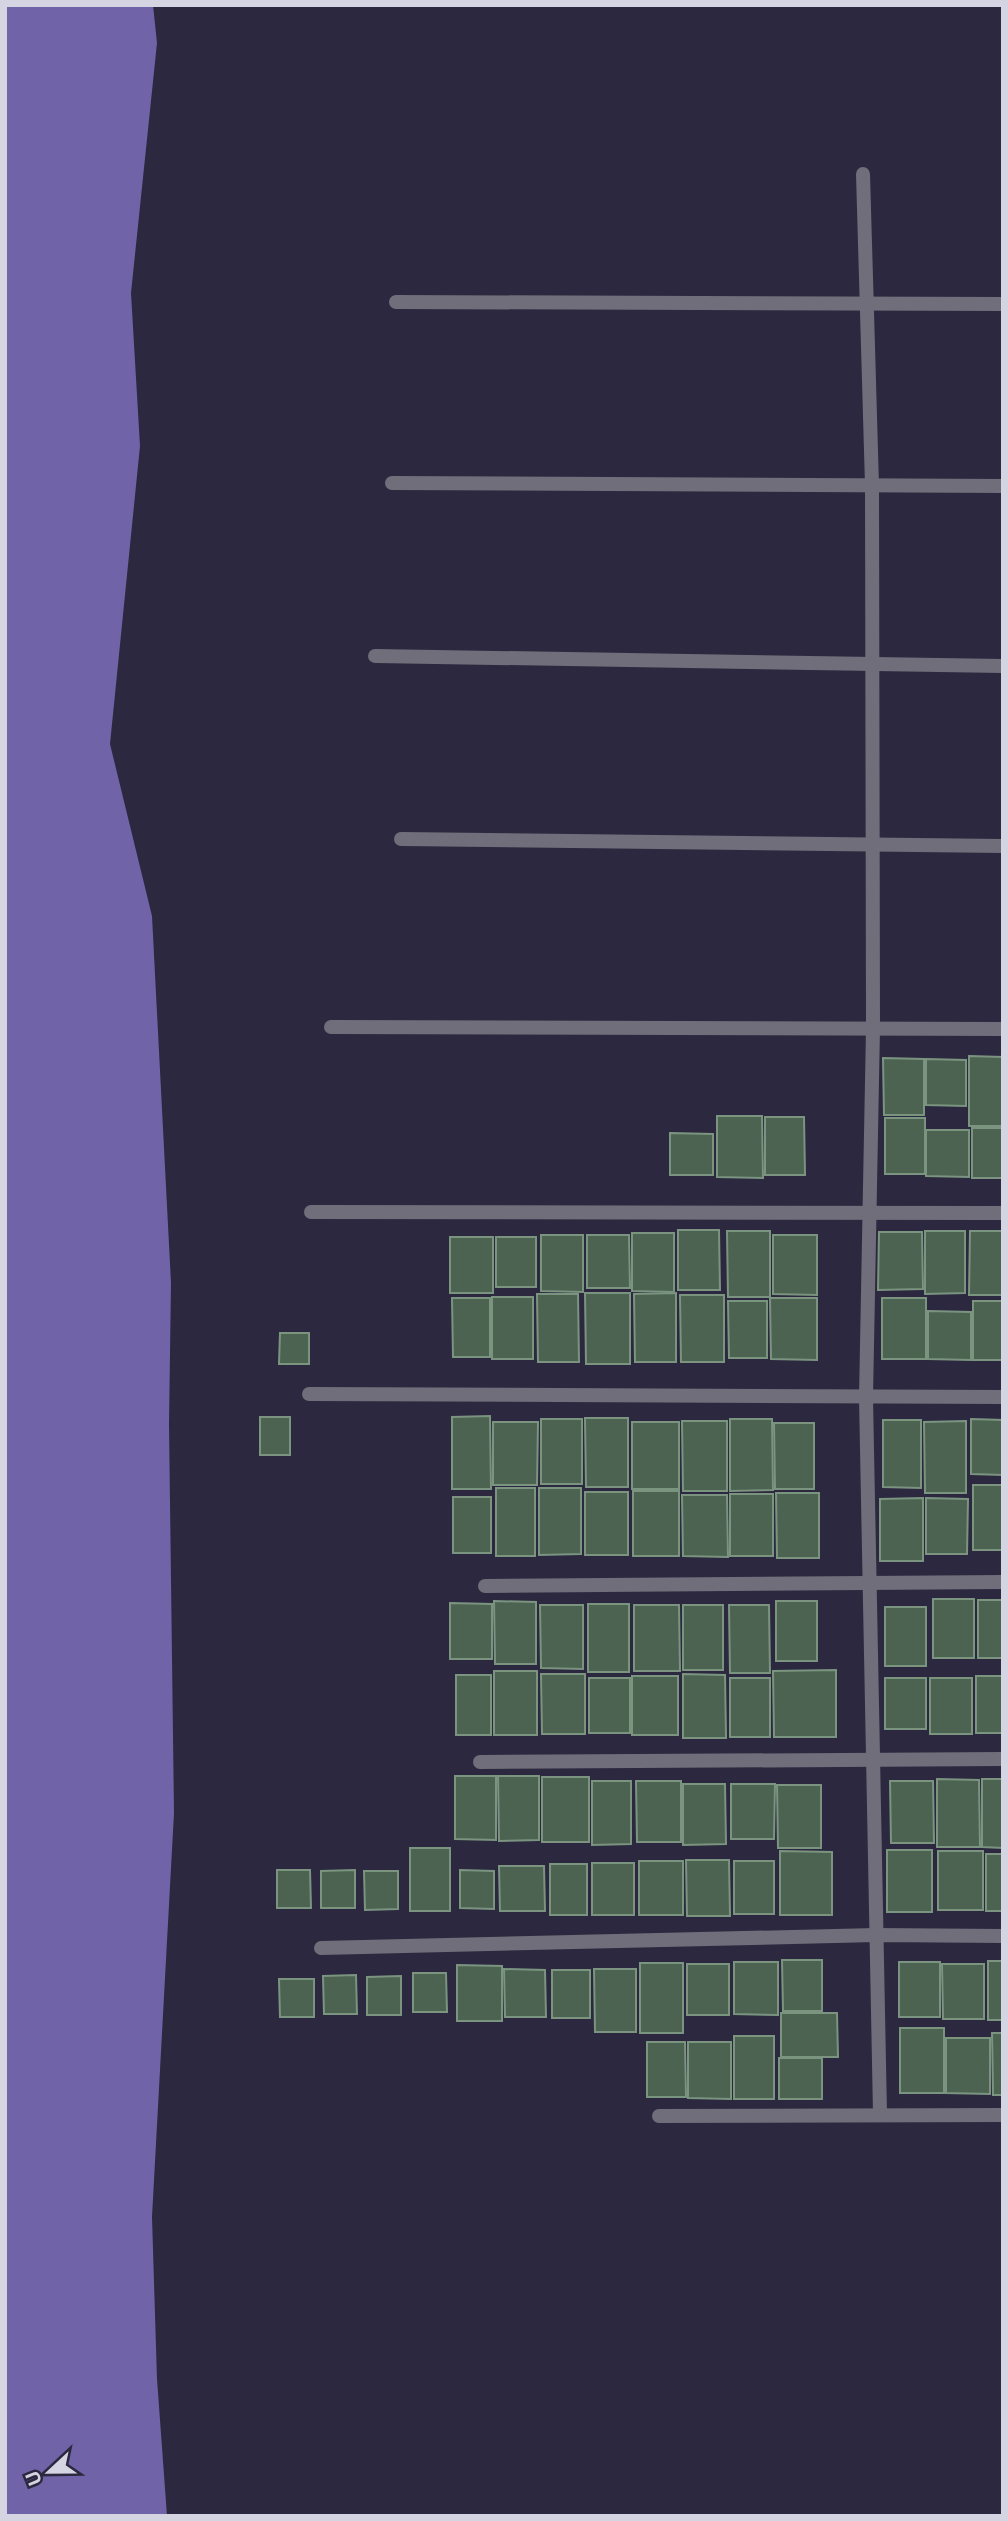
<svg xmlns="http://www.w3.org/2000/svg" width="1008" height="2521" viewBox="0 0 1008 2521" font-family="'Noto Sans',sans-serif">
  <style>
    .water { fill: #7063a8 }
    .building { fill: #4b6350; stroke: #7b9480; stroke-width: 2 }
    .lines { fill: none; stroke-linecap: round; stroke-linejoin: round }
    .street { stroke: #706e7a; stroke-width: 14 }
  </style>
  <rect width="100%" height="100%" fill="#2c283f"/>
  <!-- water -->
  <path class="water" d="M5,5h148l4,38 -26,250 9,153 -30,298 42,172 19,367 -2,141 5,389 -22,404 5,162 10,137h-162z"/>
  <!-- building -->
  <g class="building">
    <path d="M969,1056l34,1v69h-34z"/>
    <path d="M883,1058l41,1v56h-40z"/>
    <path d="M926,1059l40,1v46l-40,-1z"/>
    <path d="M717,1116h45l1,62 -46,-1z"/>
    <path d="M765,1117h39l1,58h-40z"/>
    <rect x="885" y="1118" width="40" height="56"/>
    <rect x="972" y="1128" width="31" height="50"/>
    <path d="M926,1130h43v47l-43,-1z"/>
    <path d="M670,1133l43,1v41h-43z"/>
    <path d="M678,1230h41l1,60h-42z"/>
    <path d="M727,1231h43v66h-42z"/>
    <path d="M925,1231h40v62l-40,1z"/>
    <path d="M970,1231h33v64h-34z"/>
    <path d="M879,1232h43l1,57 -45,1z"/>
    <path d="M632,1233h42v59l-42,-1z"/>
    <path d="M541,1235h42v57l-42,-1z"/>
    <path d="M587,1235h42l1,53h-43z"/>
    <path d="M773,1235h44v60l-44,-1z"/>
    <rect x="450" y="1237" width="43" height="56"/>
    <rect x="496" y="1237" width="40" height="50"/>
    <path d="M585,1293h45v71h-44z"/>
    <path d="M676,1293v69h-41l-1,-68z"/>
    <path d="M537,1294h41l1,68h-41z"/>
    <path d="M680,1295h44v67h-43z"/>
    <rect x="492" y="1297" width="41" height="62"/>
    <path d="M452,1298h38v59h-37z"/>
    <path d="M770,1298h47v62l-46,-1z"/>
    <rect x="882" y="1298" width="44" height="61"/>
    <path d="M728,1301h39v57h-38z"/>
    <rect x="973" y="1301" width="30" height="59"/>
    <path d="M928,1311l43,1v48l-43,-1z"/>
    <path d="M280,1333h29v31h-30z"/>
    <path d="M490,1416l1,73h-39v-72z"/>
    <rect x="260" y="1417" width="30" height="38"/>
    <path d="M585,1418h43v69h-42z"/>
    <rect x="541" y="1419" width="41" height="65"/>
    <path d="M730,1419h42l1,71 -43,1z"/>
    <path d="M971,1419l32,1v55l-32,-1z"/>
    <path d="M883,1420h38v68l-38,-1z"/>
    <path d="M682,1421h45v70h-44z"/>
    <path d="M966,1421v72h-41l-1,-71z"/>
    <path d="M493,1422h45l-1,63h-44z"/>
    <rect x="632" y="1422" width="47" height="67"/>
    <path d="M774,1423h40v66h-39z"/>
    <rect x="973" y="1485" width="30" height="65"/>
    <rect x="496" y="1488" width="39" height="68"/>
    <path d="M539,1488h42v66l-42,1z"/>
    <rect x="633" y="1491" width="46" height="65"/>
    <rect x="585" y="1492" width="43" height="63"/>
    <path d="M776,1493h43v65h-42z"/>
    <rect x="730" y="1494" width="43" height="62"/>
    <path d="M682,1495h45l1,62 -45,-1z"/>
    <rect x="453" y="1497" width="38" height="56"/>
    <path d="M923,1498v63h-43v-62z"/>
    <path d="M926,1498l42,1 -1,55h-41z"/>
    <rect x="933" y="1599" width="41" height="59"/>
    <rect x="978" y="1600" width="25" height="58"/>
    <path d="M494,1601l42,1v62h-41z"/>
    <rect x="776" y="1601" width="41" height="60"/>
    <path d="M450,1603l42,1v55h-42z"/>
    <rect x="588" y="1604" width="41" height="68"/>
    <path d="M540,1605h43v64l-42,-1z"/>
    <path d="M634,1605h45l1,66h-46z"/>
    <rect x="683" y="1605" width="40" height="65"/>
    <path d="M729,1605h40l1,68h-40z"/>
    <rect x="885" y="1607" width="41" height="59"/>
    <path d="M836,1670v67h-62l-1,-66z"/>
    <rect x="494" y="1671" width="43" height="64"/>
    <path d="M541,1674h44v60h-43z"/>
    <path d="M683,1674l42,1 1,63h-43z"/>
    <rect x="456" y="1675" width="35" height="60"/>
    <rect x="632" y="1676" width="46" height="59"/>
    <rect x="976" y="1676" width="27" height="57"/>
    <rect x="589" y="1678" width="41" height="55"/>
    <rect x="730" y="1678" width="40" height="59"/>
    <rect x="885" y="1678" width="41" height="51"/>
    <rect x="930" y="1678" width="42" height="56"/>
    <path d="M455,1776h41v64l-41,-1z"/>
    <path d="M498,1776h41v64l-40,1z"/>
    <rect x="542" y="1777" width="47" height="65"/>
    <path d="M937,1779l42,1 1,67h-43z"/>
    <path d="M982,1779h21v69l-21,-1z"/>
    <path d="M592,1781h39v63l-39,1z"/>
    <path d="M636,1781h45v61h-44z"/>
    <path d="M890,1781h43l1,62h-43z"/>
    <path d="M683,1784h42l1,60 -43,1z"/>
    <path d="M731,1784h44l-1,55h-43z"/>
    <path d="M777,1785h44v63h-43z"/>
    <rect x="410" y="1848" width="40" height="63"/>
    <rect x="887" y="1850" width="45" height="62"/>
    <path d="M780,1851l52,1v63h-52z"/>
    <rect x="938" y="1851" width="45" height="59"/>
    <rect x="986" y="1854" width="17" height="57"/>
    <path d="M686,1860h43l1,56h-43z"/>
    <rect x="639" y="1861" width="44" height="54"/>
    <rect x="734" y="1861" width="40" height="53"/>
    <rect x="592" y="1863" width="42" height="52"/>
    <rect x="550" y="1864" width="37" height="51"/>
    <path d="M499,1866h45l1,45h-45z"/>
    <path d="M277,1870h33l1,38h-34z"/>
    <path d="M355,1870v38h-34v-37z"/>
    <path d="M460,1870l34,1v38l-34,-1z"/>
    <path d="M364,1871h34v38l-33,1z"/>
    <path d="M782,1960h40v51h-39z"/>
    <rect x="988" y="1961" width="15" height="59"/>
    <path d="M734,1962h44v53l-44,-1z"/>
    <rect x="899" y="1962" width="41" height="55"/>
    <rect x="640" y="1963" width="43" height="70"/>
    <rect x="687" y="1964" width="42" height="51"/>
    <path d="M942,1964h42v55h-41z"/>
    <path d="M457,1965l45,1v55h-45z"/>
    <path d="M504,1969l41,1 1,47h-41z"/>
    <path d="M594,1969h42v63h-41z"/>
    <rect x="552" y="1970" width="38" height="48"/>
    <path d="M413,1973h33l1,39h-34z"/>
    <path d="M356,1975l1,39h-33l-1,-38z"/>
    <path d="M401,1976v39h-34v-38z"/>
    <path d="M279,1979h35v38h-34z"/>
    <path d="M781,2013h56l1,44h-57z"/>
    <rect x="900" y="2028" width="44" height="65"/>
    <path d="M992,2033h11v62h-10z"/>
    <rect x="734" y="2036" width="40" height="63"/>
    <path d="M946,2038h44v56l-44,-1z"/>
    <path d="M647,2042h38l1,55h-39z"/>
    <path d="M688,2042h43v57l-43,-1z"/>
    <rect x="779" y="2058" width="43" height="41"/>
  </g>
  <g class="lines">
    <!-- street -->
    <g class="street">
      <path d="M863,174l9,311 1,543 -7,370 14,716"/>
      <path d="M396,302l607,2"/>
      <path d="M392,483l611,3"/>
      <path d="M375,656l628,10"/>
      <path d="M401,839l602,7"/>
      <path d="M331,1027l672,2"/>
      <path d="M311,1212l692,1"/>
      <path d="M309,1394l694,3"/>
      <path d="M485,1586l518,-4"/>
      <path d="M480,1762l523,-3"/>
      <path d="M321,1948l555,-13 127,1"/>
      <path d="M659,2116l344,-1"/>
    </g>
  </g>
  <!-- border -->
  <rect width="1008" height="2521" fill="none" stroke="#d5d4e2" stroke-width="14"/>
  <!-- north arrow -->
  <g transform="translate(49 2472) rotate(248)" stroke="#2c283f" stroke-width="5" paint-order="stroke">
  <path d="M0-5L12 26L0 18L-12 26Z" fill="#d5d4e2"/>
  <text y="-10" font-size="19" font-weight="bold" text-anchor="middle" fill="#d5d4e2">U</text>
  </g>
</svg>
